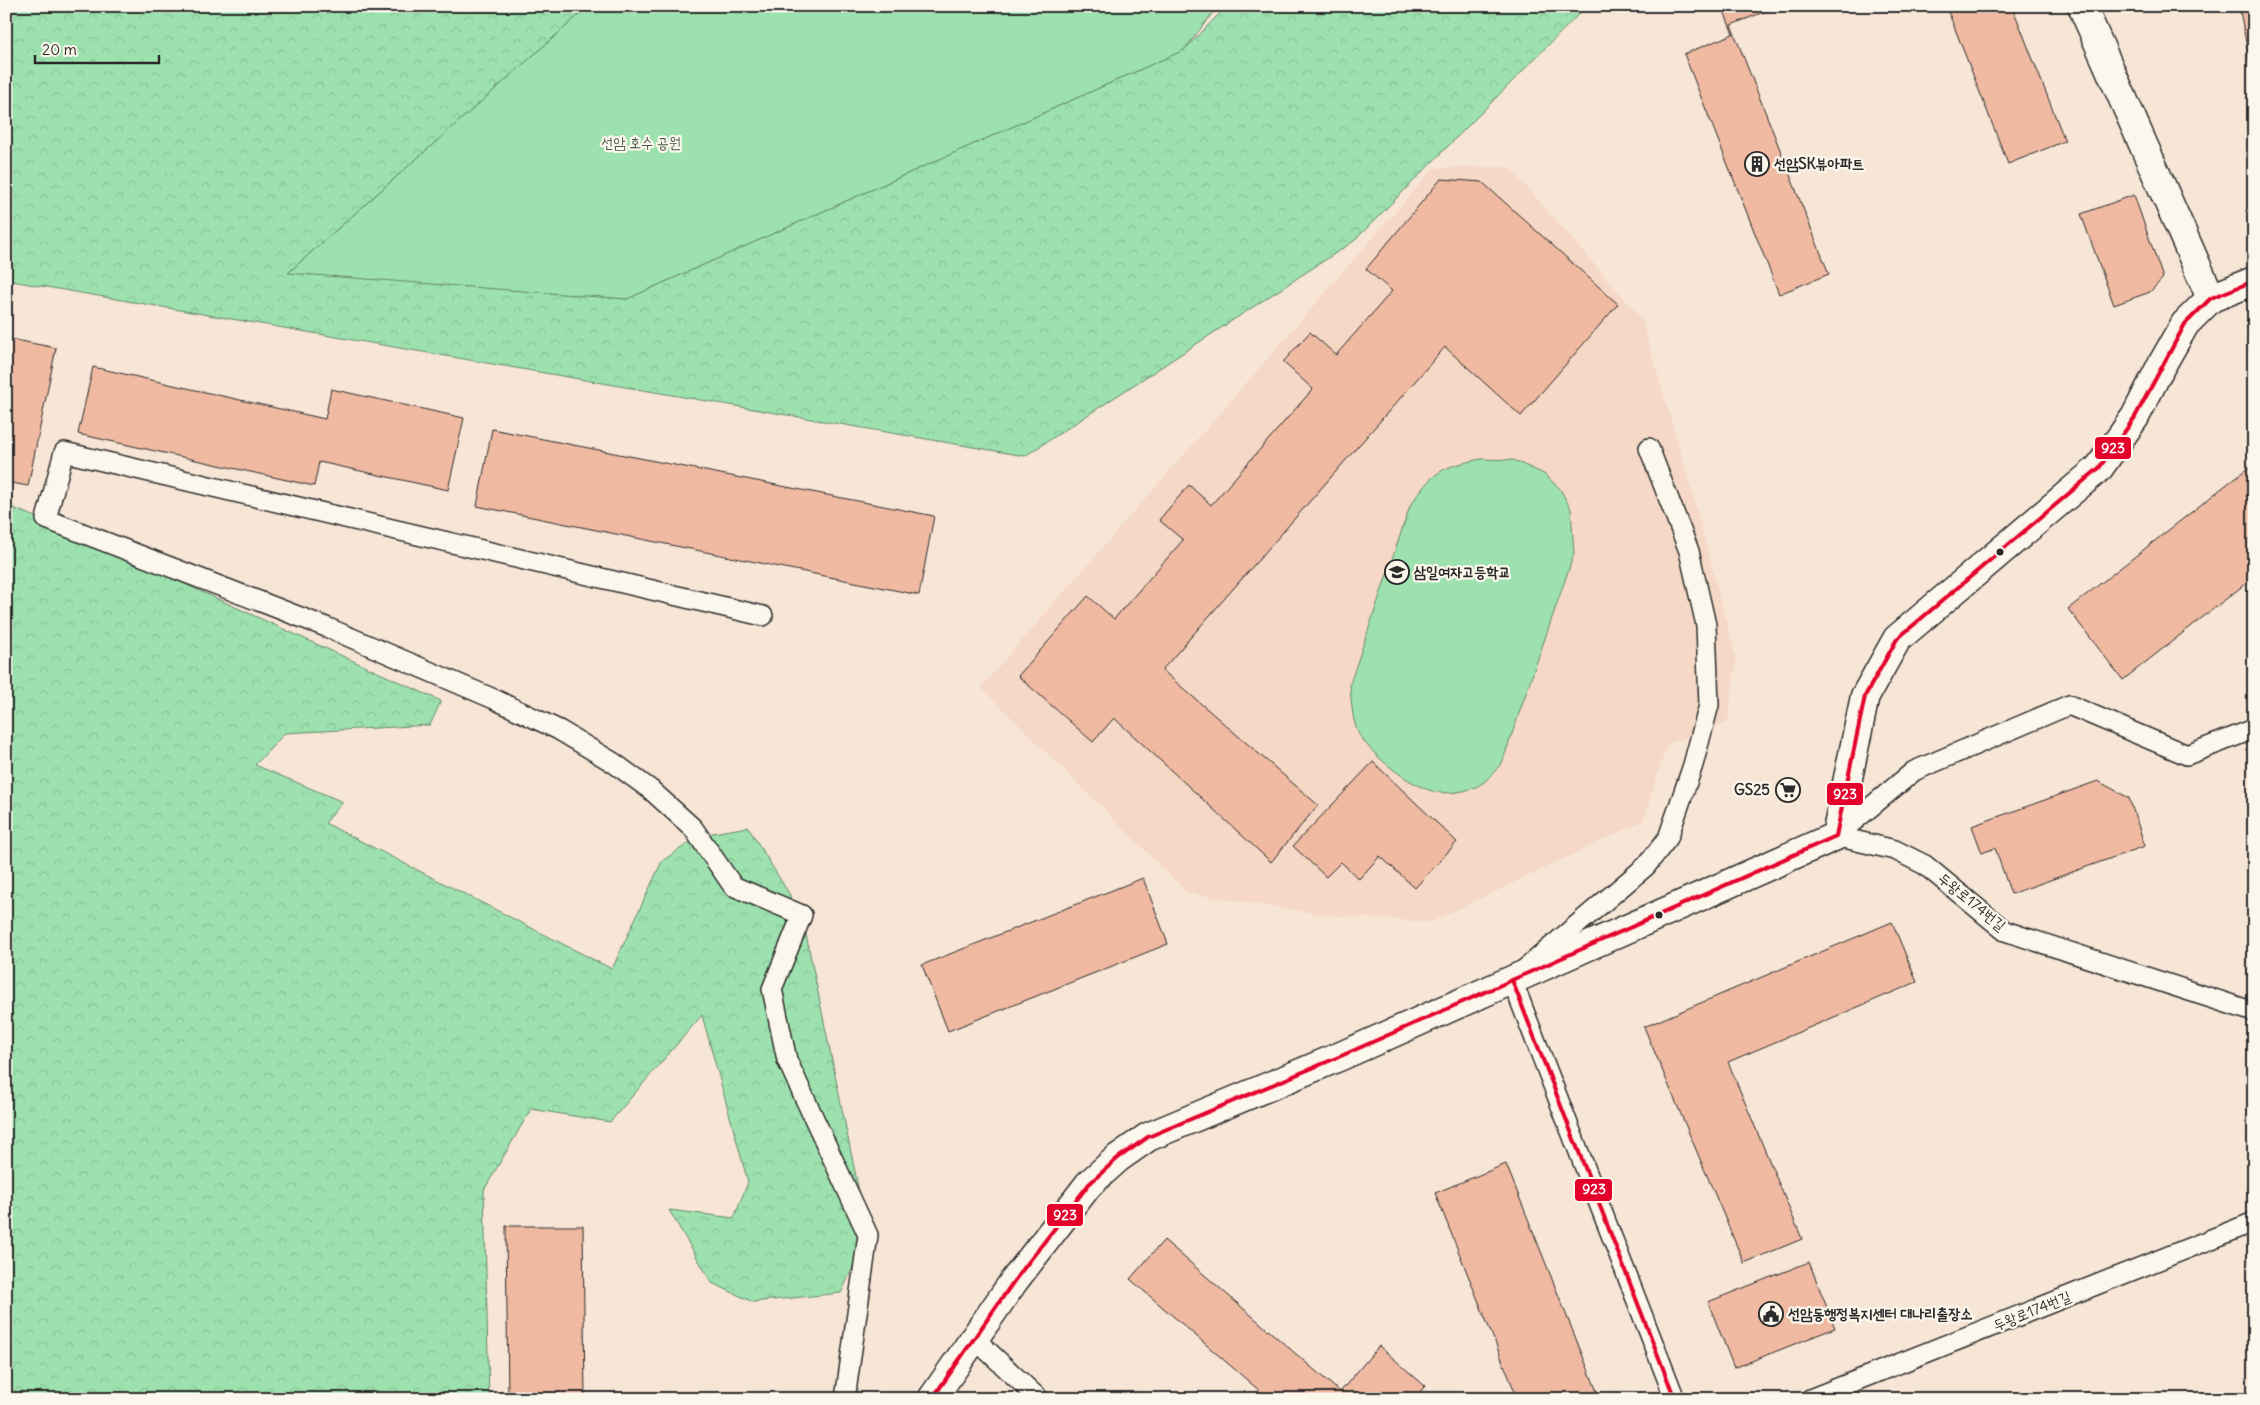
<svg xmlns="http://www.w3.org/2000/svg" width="2260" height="1405" viewBox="0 0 2260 1405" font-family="Delius,'Poor Story',sans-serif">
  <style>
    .built { fill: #f5d8c6 }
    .forest { fill: url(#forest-crowns); stroke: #64866c }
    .park { fill: #9de2ae; stroke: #64866c }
    .building { fill: #efbaa1; stroke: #2b2b2b }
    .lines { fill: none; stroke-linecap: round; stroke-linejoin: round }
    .lane-casing { stroke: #2b2b2b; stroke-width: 22 }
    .street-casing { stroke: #2b2b2b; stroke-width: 31 }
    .secondary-casing { stroke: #2b2b2b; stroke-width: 31 }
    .lane { stroke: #fbf7ec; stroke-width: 19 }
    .street { stroke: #fbf7ec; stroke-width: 28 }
    .secondary { stroke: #fbf7ec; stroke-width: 28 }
    .bus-1-casing { stroke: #fbf7ec; stroke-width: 8 }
    .bus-1 { stroke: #e4002b; stroke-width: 4 }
    .bus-dot { fill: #2b2b2b; stroke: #fbf7ec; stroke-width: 2 }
    .labels { text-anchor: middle; stroke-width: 4.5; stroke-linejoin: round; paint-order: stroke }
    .park-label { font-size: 15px; fill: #48594c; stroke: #fbf7ec }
    .poi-label { font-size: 15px; font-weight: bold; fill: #2b2b2b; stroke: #fbf7ec; text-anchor: start }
    .street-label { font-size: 15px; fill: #2b2b2b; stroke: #fbf7ec }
    .line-badge { stroke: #fbf7ec; stroke-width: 2 }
    .badge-label { font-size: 14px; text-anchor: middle; font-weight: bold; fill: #fff }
  </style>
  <defs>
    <pattern id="forest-crowns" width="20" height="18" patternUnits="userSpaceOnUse" patternTransform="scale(1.25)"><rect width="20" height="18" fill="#9de2ae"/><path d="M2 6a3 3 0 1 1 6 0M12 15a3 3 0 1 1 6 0" fill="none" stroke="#87c296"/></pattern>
  </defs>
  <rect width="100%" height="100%" fill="#f7e5d6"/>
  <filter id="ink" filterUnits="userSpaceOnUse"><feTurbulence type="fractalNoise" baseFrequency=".02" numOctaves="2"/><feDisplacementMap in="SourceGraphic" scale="10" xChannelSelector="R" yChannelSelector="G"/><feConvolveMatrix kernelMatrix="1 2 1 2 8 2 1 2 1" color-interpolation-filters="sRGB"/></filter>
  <g filter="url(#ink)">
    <!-- built -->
    <path class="built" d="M1509,167l132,151 49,167 46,174 -8,62 -61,23 -24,77 -212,101 -104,-7 -139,-22 -207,-206 453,-519z"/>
    <!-- forest -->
    <g class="forest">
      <path d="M6,6h583l-300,266 338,27 557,-249 43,-44h360l-233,235 -329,215 -1019,-176z"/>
      <path d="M6,505l56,23 379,173 -11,24 -145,8 -30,32 88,37 -18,21 287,146 50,-108 39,-26 47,-8 54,88 66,320 -27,58 -88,9 -41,-19 -43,-73 65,8 14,-36 -46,-167 -92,107 -79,-13 -47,81 5,209h-483z"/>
    </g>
    <!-- park -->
    <g class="park">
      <path d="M589,6h629l-34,44 -557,249 -339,-26z"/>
      <path d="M1481,459l32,1 31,14 16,15 11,20 3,45 -72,209c-6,6 -13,16 -21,21 -11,8 -36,11 -49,7 -24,-7 -58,-34 -72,-55 -8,-12 -9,-38 -10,-52l60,-178c23,-35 31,-39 71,-47z"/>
    </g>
    <!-- building -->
    <g class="building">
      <path d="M1722,6h57l-48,19 98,249 -50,20 -95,-240 49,-20z"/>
      <path d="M1946,6h66l53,135 -57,23z"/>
      <path d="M2239,6h15v78z"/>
      <path d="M1441,179l41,3 136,122 -97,112 -76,-69 -283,323 156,135 -47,57 -157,-144 -21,24 -75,-66 70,-80 26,23 69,-79 -24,-20 30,-35 22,20 102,-116 -30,-27 27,-30 26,23 56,-64 -26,-22z"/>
      <path d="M2134,195l29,83 -13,14 -36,13 -33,-91z"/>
      <path d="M6,338l50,10 -28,138 -22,-4z"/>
      <path d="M93,367l232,52 6,-30 133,29 -16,72 -129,-28 -5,24 -236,-52z"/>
      <path d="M492,429l442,87 -15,79 -442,-89z"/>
      <path d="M2254,463v114l-131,103 -55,-71z"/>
      <path d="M1373,762l84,80 -42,46 -35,-32 -21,23 -18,-17 -15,15 -33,-31z"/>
      <path d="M2098,781l31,17 16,48 -134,48 -16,-46 -13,5 -10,-27z"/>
      <path d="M1143,878l25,66 -220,87 -26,-66z"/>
      <path d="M1892,922l25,60 -189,80 74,177 -58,24 -100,-236z"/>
      <path d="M1506,1164l94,235h-87l4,-2 -82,-204z"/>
      <path d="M506,1226h77l2,173h-77z"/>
      <path d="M1164,1240l176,152 39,-46 46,40 -11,13h-145l-139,-120z"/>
      <path d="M1809,1262l26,66 -101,40 -26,-66z"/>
    </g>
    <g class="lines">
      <defs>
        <g id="lane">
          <path d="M1649,448l40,103 17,74 3,80 -16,60 -25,73 -22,28 -134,114 163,419"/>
          <path d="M763,616l-699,-164 -18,67 280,108 168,72 65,31 55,33 37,27 42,38 40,58 69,29 -30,74 15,71 81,175 -23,164"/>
          <path d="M1836,836l78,-65 155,-66 118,50 67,-26"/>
          <path d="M1836,836l59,14 30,15 80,66 249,81"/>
          <path d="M975,1339l64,60"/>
          <path d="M1810,1399l444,-177"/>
        </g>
        <path id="street" d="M2082,6l129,292"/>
        <path id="secondary" d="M932,1399l82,-118 75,-97 29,-26 30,-21 193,-81 495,-220 29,-140 32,-57 202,-171 36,-51 26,-51 24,-42 26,-26 43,-17"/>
      </defs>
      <!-- lane casing -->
      <use href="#lane" class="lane-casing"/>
      <!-- street casing -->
      <use href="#street" class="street-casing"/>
      <!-- secondary casing -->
      <use href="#secondary" class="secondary-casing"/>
      <!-- lane -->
      <use href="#lane" class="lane"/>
      <!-- street -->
      <use href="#street" class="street"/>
      <!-- secondary -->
      <use href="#secondary" class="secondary"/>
      <defs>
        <g id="bus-1">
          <path d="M1512,980l163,419"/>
          <path d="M932,1399l82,-118 75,-97 29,-26 30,-21 193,-81 495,-220 29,-140 32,-57 202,-171 36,-51 50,-93 26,-26 43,-17"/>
        </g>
      </defs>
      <!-- bus-1 casing -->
      <use href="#bus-1" class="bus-1-casing"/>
      <!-- bus-1 -->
      <use href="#bus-1" class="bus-1"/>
    </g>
  </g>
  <!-- icons -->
  <defs>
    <symbol id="building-ring" viewBox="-11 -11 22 22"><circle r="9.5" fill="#fbf7ec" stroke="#2b2b2b" stroke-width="1.5"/><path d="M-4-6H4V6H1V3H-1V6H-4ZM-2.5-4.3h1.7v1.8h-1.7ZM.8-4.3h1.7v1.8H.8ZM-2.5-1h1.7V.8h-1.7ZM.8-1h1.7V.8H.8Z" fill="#2b2b2b"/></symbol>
    <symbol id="school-ring" viewBox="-11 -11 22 22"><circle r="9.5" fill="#fbf7ec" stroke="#2b2b2b" stroke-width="1.5"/><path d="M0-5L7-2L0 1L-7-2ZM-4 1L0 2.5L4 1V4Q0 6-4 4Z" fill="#2b2b2b"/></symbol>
    <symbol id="supermarket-ring" viewBox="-11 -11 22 22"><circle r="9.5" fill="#fbf7ec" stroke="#2b2b2b" stroke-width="1.5"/><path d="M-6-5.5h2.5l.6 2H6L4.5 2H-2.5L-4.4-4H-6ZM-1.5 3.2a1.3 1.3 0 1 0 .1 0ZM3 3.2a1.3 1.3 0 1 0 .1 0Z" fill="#2b2b2b"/></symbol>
    <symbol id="civic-ring" viewBox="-11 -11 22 22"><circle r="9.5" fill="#fbf7ec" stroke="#2b2b2b" stroke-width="1.5"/><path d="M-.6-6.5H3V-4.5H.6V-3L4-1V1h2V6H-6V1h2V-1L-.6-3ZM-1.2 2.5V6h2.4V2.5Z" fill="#2b2b2b"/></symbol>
  </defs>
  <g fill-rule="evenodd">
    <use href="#building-ring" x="1743" y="150" width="28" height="28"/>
    <use href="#school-ring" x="1383" y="558" width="28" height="28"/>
    <use href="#supermarket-ring" x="1774" y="776" width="28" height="28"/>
    <use href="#civic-ring" x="1757" y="1300" width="28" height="28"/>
  </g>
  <!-- markers -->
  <g class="bus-dot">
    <circle cx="2000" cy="552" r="4.5"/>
    <circle cx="1659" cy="915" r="4.5"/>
  </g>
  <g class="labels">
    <!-- park labels -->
    <g class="park-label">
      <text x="641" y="148">선암 호수 공원</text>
    </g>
    <!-- poi labels -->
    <g class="poi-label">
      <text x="1774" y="169">선암SK뷰아파트</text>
      <text x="1414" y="577">삼일여자고등학교</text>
      <text x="1770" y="795" text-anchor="end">GS25</text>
      <text x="1788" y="1319">선암동행정복지센터 대나리출장소</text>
    </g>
    <!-- street labels -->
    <g class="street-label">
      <text transform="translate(1972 902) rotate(39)" y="5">두왕로174번길</text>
      <text transform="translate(2032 1311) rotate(-22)" y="5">두왕로174번길</text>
    </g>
  </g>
  <g class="line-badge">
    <rect x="2094" y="436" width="38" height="24" rx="5" fill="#e4002b"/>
    <rect x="1826" y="782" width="38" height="24" rx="5" fill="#e4002b"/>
    <rect x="1574" y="1178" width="39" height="24" rx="5" fill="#e4002b"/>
    <rect x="1046" y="1203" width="38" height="24" rx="5" fill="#e4002b"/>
  </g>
  <g class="badge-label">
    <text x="2113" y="453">923</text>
    <text x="1845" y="799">923</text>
    <text x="1594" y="1194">923</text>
    <text x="1065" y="1220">923</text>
  </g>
  <!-- margin -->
  <rect width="2260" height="1405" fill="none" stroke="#fbf7ec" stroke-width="25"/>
  <rect x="12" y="12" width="2235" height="1380" fill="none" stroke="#2b2b2b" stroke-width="2" filter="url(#ink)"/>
  <!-- scale -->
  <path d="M35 55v8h124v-8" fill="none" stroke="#2b2b2b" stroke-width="2.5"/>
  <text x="42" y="55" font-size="15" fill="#2b2b2b" stroke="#fbf7ec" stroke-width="4" paint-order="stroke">20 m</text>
</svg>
